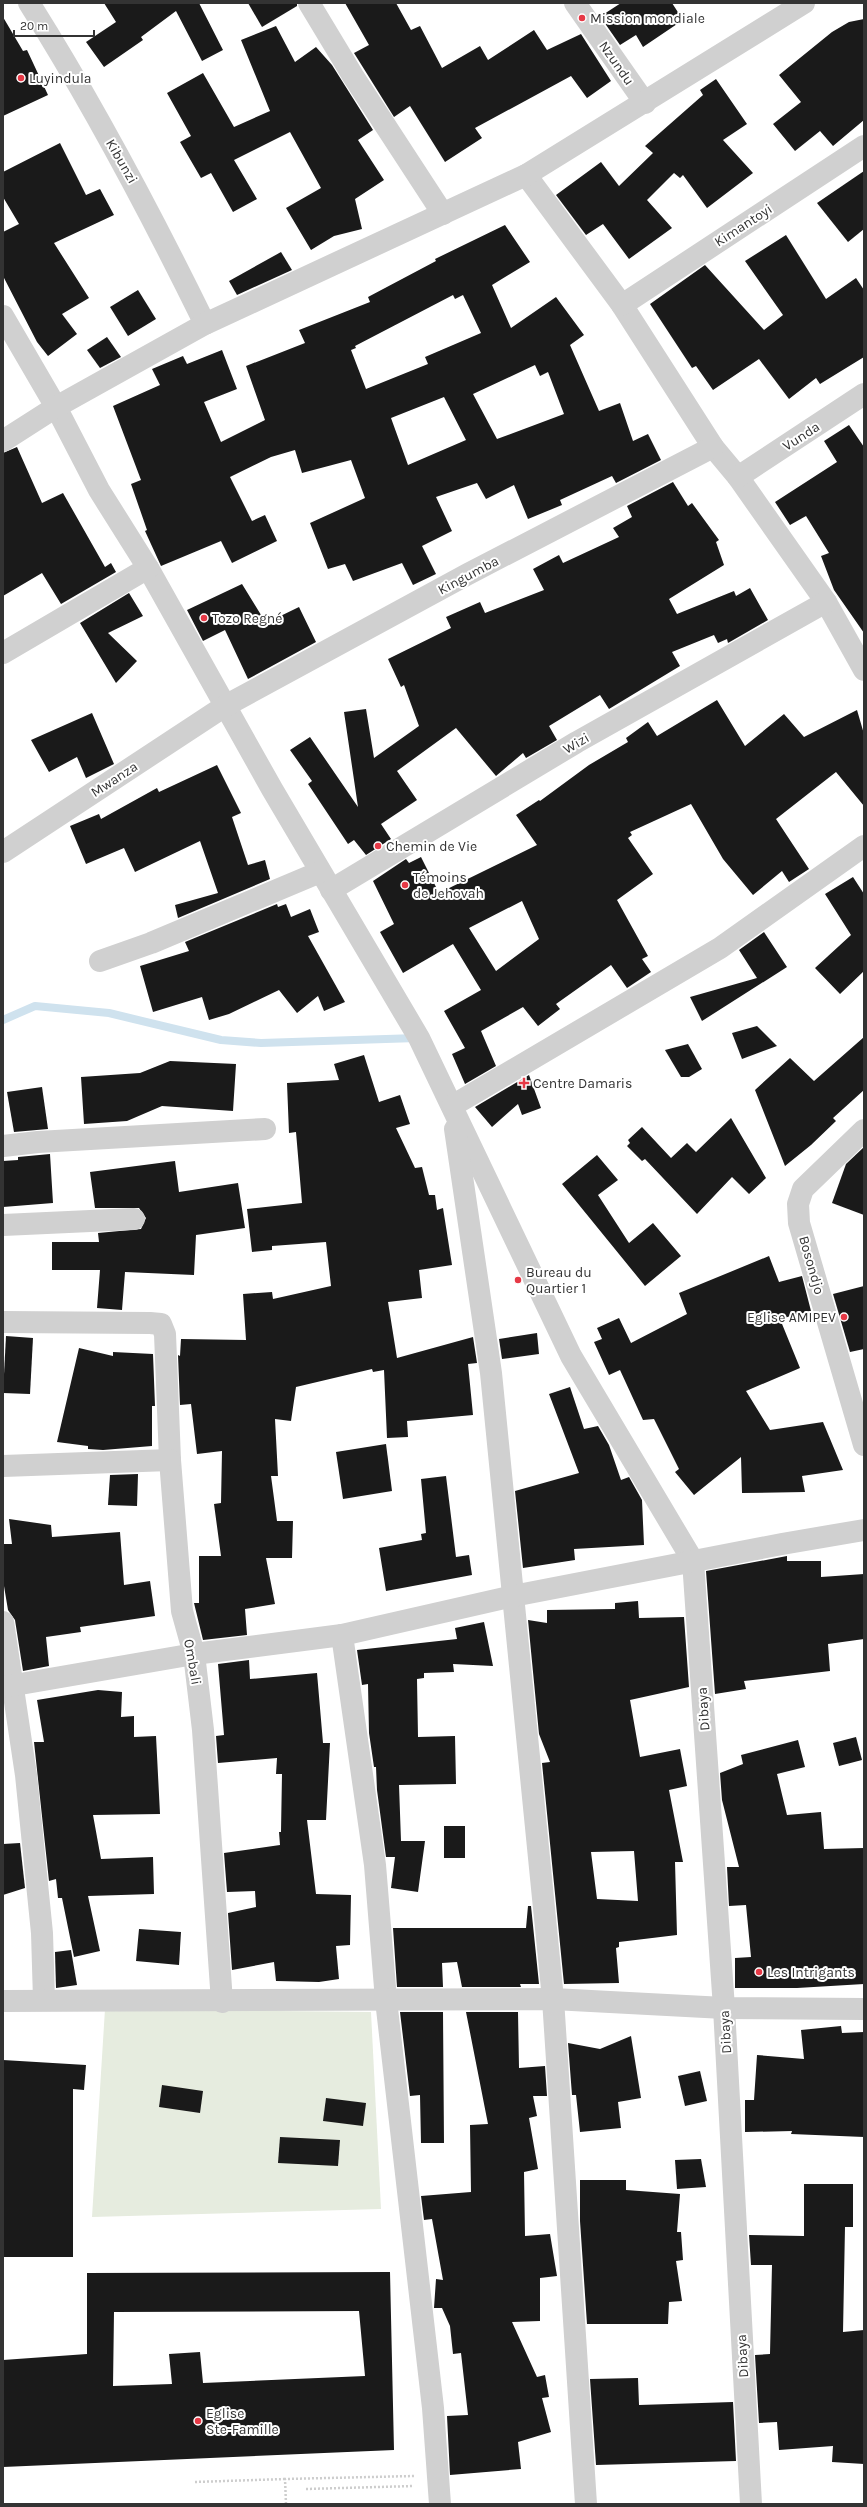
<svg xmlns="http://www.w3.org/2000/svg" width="867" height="2507" viewBox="0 0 867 2507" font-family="Karla,sans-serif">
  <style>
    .green { fill: #e6ecdf }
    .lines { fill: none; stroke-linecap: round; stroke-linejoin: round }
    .stream { stroke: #cfe2ee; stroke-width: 8 }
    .building { fill: #1a1a1a; fill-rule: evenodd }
    .path { stroke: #cdcdcd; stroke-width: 2.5; stroke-dasharray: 2 2; stroke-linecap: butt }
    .minor { stroke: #d0d0d0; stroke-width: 22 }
    .poi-dot { fill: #e63946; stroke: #fff; stroke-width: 1.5 }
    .labels { text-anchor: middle; stroke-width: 4; stroke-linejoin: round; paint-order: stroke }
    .poi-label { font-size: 14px; fill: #333; stroke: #fff; text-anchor: start }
    .street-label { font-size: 14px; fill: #333; stroke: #fff }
  </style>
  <rect width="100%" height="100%" fill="#fff"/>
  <!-- green -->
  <path class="green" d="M105,2009l266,3 10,197 -289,8z"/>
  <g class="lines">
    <!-- stream -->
    <path class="stream" d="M3,1020l32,-14 74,7 112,27 40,3 156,-5"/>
  </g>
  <!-- building -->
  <g class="building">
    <path d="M104,3h95l24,47 -21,11 -26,-50 -35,26 2,3 -39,27 -18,-25 30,-20z"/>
    <path d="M248,3h49v3l-35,21z"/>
    <path d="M345,3h51l15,27 9,-4 22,42 38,-22 8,14 46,-30 13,20 34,-16 30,47 -24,17 -16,-22 -96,52 7,10 -37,24 -35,-56 -16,11 -40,-64 15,-8z"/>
    <path d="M621,3h51l11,17 -40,27 -7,-12 -16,10 -16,-23 4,-1 -4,-7z"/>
    <path d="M3,17l20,34 4,-1 21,45 -45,21z"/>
    <path d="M864,19v101l-31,26 -13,-15 -25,20 -22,-27 28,-22 -22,-27 53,-43 17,-10z"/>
    <path d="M276,26l19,36 21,-15 16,18 41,65 -15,10 26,40 -29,19 7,30 -28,7 -23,14 -25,-42 35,-20 -31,-56 -56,28 23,39 -24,13 -22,-39 -10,5 -21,-36 11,-6 -24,-43 36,-20 31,54 36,-16 -29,-71z"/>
    <path d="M716,79l31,45 -24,16 30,33 -46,35 -24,-33 -3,3 -6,-5 -27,27 25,28 -43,31 -26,-35 -17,11 -30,-40 45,-33 18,24 34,-33 -8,-7 58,-51 -3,-5z"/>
    <path d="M60,143l26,52 14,-6 14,26 -60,28 35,55 -27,16 15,20 -29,22 -11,-14 -34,-66v-44l16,-8 -16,-27v-25z"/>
    <path d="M864,171v58l-16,13 -31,-39z"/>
    <path d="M505,225l25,37 -38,23 19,43 45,-31 28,38 -14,10 29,66 21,-8 13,38 15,-7 13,26 -45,23 -4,-7 -52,24 2,5 -34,14 -14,-34 -28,14 -9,-16 -41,14 16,34 -30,15 14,28 -23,11 -11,-22 -49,18 -8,-17 -17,5 -18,-46 55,-25 -14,-38 -49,13 -7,-23 -24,7 -41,20 22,44 13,-6 12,26 -45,22 -11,-22 -60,25 -16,-35 2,-1 -16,-46 10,-4 -28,-74 47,-21 -8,-16 31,-13 4,8 35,-14 15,39 -33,13 17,40 44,-22 -19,-54 59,-23 -6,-13 71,-28 -2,-5 68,-36 -1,-2zM453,295l2,4 8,-4 18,38 -56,24 3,7 -62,25 -15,-39 5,-2 -1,-2zM535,365l5,11 8,-4 16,42 -67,25 -24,-45zM444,397l22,43 -58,25 -17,-47z"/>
    <path d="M786,235l40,64 30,-21 8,12v67l-44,27 -4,-6 -27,21 -30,-40 -46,31 -17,-24 -4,2 -42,-64 55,-39 59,65 19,-15 -38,-54z"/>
    <path d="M281,252l11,18 -55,25 -8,-14z"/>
    <path d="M138,290l18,29 -28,17 -18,-29z"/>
    <path d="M107,337l14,20 -21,11 -13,-18z"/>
    <path d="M849,425l15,22v186l-30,-43 -13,-34 8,-3 -23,-37 -16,9 -15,-23 62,-40 -13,-21z"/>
    <path d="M17,447l25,56 21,-10 42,74 6,-4 5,9 -55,32 -19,-31 -39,23v-143z"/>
    <path d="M673,482l15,24 4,-3 27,37 -3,2 8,23 -55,34 8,15 57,-23 2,5 14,-8 18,32 -40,23 -1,-4 -9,4 -4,-8 -42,17 8,14 -71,43 -9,-14 -51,31 8,14 -31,18 -3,-5 -27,23 -40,-48 -59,43 20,29 -36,24 10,15 -25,16 -12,-15 -6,4 -40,-60 4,-3 -22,-31 20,-13 48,70 -14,-95 22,-3 8,49 45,-32 -15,-41 -3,2 -13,-28 63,-31 -5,-11 34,-15 5,11 59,-23 -11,-21 26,-14 4,8 56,-26 -6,-9 19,-11 -5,-11z"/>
    <path d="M242,584l24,39 33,-16 17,35 -68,37 -23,-49 -22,11 -16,-31z"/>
    <path d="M129,593l14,23 -35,17 29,28 -21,22 -36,-60z"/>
    <path d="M717,700l28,46 39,-32 20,23 53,-27 7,24v72l-28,-34 -60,47 33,50 -20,13 -7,-11 -29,24 -30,-36 -32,-55 -61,28 2,3 -4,3 25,36 -36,26 31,56 -6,3 9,13 -24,16 -16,-23 -55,39 4,5 -22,17 -15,-19 -42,24 15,35 -31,18 -13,-30 13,-6 -21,-37 37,-21 -28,-46 -50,29 -23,-41 14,-8 -21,-43 33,-22 3,4 12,-6 18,36 98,-48 -21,-30 23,-15 1,1 49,-36 39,-23 -2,-4 22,-16 9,14zM522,901l17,38 -43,32 -27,-43z"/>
    <path d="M92,713l22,51 -28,14 -9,-21 -28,15 -18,-32z"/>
    <path d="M217,765l24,48 -9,4 16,48 17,-5 5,19 -92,39 -3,-13 43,-12 -18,-52 -65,31 -11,-24 -38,16 -16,-38 29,-12 2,5 56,-31 2,4z"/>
    <path d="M853,877l11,17v77l-24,23 -25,-26 36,-33 -26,-41z"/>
    <path d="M277,904l1,3 8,-3 5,13 19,-8 9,23 -11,4 37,66 -21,9 -6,-15 -21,17 -18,-23 -50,24 -20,6 -7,-23 -49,15 -13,-46 49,-15 -4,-9z"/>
    <path d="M764,932l23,35 -85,54 -12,-24 67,-19 -18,-28z"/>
    <path d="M757,1026l20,20 -35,13 -10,-26z"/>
    <path d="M864,1037v53l-31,28 3,3 -25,24 -26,21 -30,-76 35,-32 24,23z"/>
    <path d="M688,1044l14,25 -13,8h-8l-16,-27z"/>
    <path d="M364,1055l15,47 21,-7 10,29 -14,4 19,40 7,-1 7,28h6l2,15 6,-2 9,57 -33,5 3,28 -34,4 9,56 76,-21 4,26 -9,1 5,51 -66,6 1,16 -21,1 -3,-68 -11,2 -1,-3 -76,18 -5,34 -16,-2 3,57h-7l6,45h16l-1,37h-26l9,46 -30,5 2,26 -44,5 -9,-37h5v-47h22l-7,-52 7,-1 1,-52 -25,3 -6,-50 -11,1 -2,-50 2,1 1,-17 65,1 -3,-46 29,-2 1,7 58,-13 -5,-44 -54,4v4l-20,2 -5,-43 55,-6 -6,-71 -7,1 -2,-50 52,-3 -5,-16z"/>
    <path d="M170,1061l66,3 -3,47 -71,-5 -35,15 -43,3 -3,-47 59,-4z"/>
    <path d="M529,1075l12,33 -19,7 -4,-11 -26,23 -17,-20z"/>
    <path d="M42,1087l6,42 -34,3 -7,-40z"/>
    <path d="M731,1118l35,60 -17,16 -17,-17 -35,37 -52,-55 -3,2 -15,-15 3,-3 -2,-3 14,-13 29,31 16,-15 9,9z"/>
    <path d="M864,1147v68l-32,-12 14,-39z"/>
    <path d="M50,1154l3,49 -50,4v-46l15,-1v-3z"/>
    <path d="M597,1155l21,25 -20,15 31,48 24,-20 28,33 -36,30 -83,-102z"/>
    <path d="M175,1161l4,31 59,-9 7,45 -49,7 -2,40 -69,-3 -3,38 -25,-2 3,-38h-48v-28h47l-1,-9 43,-4 5,-11 -7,-10h-44l-5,-36z"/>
    <path d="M769,1256l10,26 23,-6 9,35 -31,8 20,49 -54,23 24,39 53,-8 20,48 -41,6 3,16 -63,1 -1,-36 -47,38 -19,-23 4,-3 -25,-50 -11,1 -23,-50 -11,5 -15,-33 8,-3 -5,-11 22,-10 12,25 56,-29 -8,-21z"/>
    <path d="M864,1286v63l-14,3 -17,-58z"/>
    <path d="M537,1333l2,21 -37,5 -3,-20z"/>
    <path d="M6,1336l27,2 -3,56 -27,-1z"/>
    <path d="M79,1348l34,8v-4l40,2 2,52h-3v40l-49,4 -15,-1v-3l-31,-4z"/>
    <path d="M570,1387l14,42 14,-3 11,19 12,35 8,-3 13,23 2,45 -70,4 1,11 -52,8 -8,-77 64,-18 -30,-79z"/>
    <path d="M386,1444l6,47 -49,8 -7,-47z"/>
    <path d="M138,1474l-1,32 -29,-1 2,-30z"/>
    <path d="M446,1476l10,81 13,-2 3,20 -86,16 -7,-43 43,-8 -1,-6 5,-1 -5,-54z"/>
    <path d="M9,1519l42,6 1,12 68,-5 4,53 26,-4 5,35 -75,11 1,5 -35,5 3,29 -26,5 -8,-51 -7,-10 -5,-30v-36h9z"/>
    <path d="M787,1556v5h34v16l43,-3v65l-36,5 2,27 -86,10 2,8 -31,5 -9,-123z"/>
    <path d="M638,1601l1,17 45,-1 5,70 -59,13 10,57 40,-8 7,37 -18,4 14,72h-8l2,73 -58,7v5l-3,1 3,35 -55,1 -22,-221 8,-1 -11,-28 -11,-114 19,3v-13l68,-1v-6zM634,1851l4,50 -41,-2 -6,-47z"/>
    <path d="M484,1622l9,44 -40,-2 1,8 -30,1v5l-7,1 1,58 37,-1 1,48 -57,1 2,56h24l-7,51 -27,-4 4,-31h-9l-9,-67 -1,-23h-2l-5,-34 -1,-49 -6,1 -5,-35 100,-11 -2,-11z"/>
    <path d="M249,1660l1,19 67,-6 6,70h7l-4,77h-19l9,74 35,1 -1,50 -14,1 3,33 -20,3 -43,-1 -2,-19 -42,8 -4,-57 28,-6 -1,-16 -28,1 -3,-39 56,-8 -1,-13h2l1,-58h-6l1,-16 -59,5 -2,-27 8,-1 -6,-71z"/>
    <path d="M98,1690l24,2 -1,25 13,-1v21l22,-1 4,78 -67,1 8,44 52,-2 1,37 -66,2 12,55 -26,6 -12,-59h-4l-2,-19 -7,2 -15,-139h10l-7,-42z"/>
    <path d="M856,1737l6,23 -23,6 -6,-23z"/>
    <path d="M798,1740l7,27 -28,7 10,41 34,-3 3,37 40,-1v136l-67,4h-62v-30l16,-1 -5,-52 -17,1 -2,-39h12l-17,-67 -2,-27 23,-9 -2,-9z"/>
    <rect x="444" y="1826" width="21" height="32"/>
    <path d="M20,1843l5,45 -22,7v-51z"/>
    <path d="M528,1906h3l8,78h-19l1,3h-59l-5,-25 -15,1 1,24h-46l-4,-59h133z"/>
    <path d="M139,1929l42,3 -2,33 -43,-4z"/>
    <path d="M71,1950l6,35 -21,3 -1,-36z"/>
    <path d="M400,2012h43l1,131h-23l-1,-48 -10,1z"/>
    <path d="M466,2012h52l1,56 26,-2 2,30h-14l4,20 -8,2 9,51 -14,3 1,64 25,-2 7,42 -17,2v43l-28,1 25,55 8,-2 4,22 -7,1 9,34 -33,10 3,27 -71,6 -3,-59 21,-1 -7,-62 -8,1 -3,-28 -8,-18h-8l2,-29 7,1 -11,-61 -8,1 -3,-24 50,-4 -1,-67 18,-1z"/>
    <path d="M841,2026l1,7 22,-1v105l-73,-3 1,-3 -47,1v-32h9l3,-45 47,4 -3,-29z"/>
    <path d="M631,2036l10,62 -23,4 3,26 -41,4 -4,-37h-4l-4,-52 32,6z"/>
    <path d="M3,2060l83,5 -2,25 -11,-1v168h-70z"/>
    <path d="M700,2071l7,30 -22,5 -7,-30z"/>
    <path d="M162,2085l41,6 -3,22 -41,-6z"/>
    <path d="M326,2098l40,5 -3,23 -40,-5z"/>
    <path d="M280,2137l60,3 -2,26 -60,-3z"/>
    <path d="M701,2159l5,28 -29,2 -2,-29z"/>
    <path d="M580,2180h46v10l54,4 -3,38h4l2,28 -7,1 6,40 -13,1 -1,22h-81l-7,-103z"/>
    <path d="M804,2184h49v43h-8l-2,105 21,-2v134l-32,-2 1,-16 -54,4 -2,-28 -18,1 -4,-68 15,-1 2,-89h-21l-2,-30 55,1z"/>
    <path d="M390,2272l4,178 -391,17v-107l84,-6v-81zM359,2311l6,65 -162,7 -3,-31 -31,2 3,30 -59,2 1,-74z"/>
    <path d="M638,2378l1,27 94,-3 3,59 -140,4 -6,-86z"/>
  </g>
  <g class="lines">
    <!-- path -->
    <g class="path">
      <path d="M195,2482l90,-3"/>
      <path d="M306,2489l108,-3"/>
      <path d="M286,2504l-1,-25 129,-3"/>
    </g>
    <!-- minor -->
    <g class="minor">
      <path d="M29,3c65,103 122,211 176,321"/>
      <path d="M309,3l44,73 90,138"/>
      <path d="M575,3l70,100"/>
      <path d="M526,175l96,130 91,142 25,30 88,125 38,68"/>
      <path d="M622,305l242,-159"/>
      <path d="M3,316l53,91 43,83 49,78 124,221 147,249 152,318 122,205 31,447 27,496"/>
      <path d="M3,441l53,-34 149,-83 321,-149 278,-172"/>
      <path d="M738,477l126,-83"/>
      <path d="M3,653l145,-85"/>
      <path d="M3,852l222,-146 243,-132 245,-127"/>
      <path d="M331,890l246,-148 249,-140"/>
      <path d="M100,961l51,-18 169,-71"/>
      <path d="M452,1106l268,-158 144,-102"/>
      <path d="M455,1129l36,244 62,626 33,505"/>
      <path d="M864,1130l-61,59 -5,15 1,19 65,222"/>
      <path d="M3,1146l35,-4 227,-13"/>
      <path d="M3,1225l131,-6"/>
      <path d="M3,1322l147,1 11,1 4,10 5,126 12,151 12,43 9,76 19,272"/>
      <path d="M3,1466l167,-6"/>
      <path d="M3,1622l23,153 16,158 2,67"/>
      <path d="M342,1635l33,230 11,135 47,408 7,96"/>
      <path d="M3,1687l191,-33 148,-19 171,-39 269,-52 82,-14"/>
      <path d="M3,2001l550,-2 171,9 140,1"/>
    </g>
  </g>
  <!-- markers -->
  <g class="poi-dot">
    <circle cx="582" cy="18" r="4"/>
    <circle cx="21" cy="78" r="4"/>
    <circle cx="204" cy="618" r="4"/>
    <circle cx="378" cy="846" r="4"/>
    <circle cx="405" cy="885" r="4"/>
    <path d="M522 1077h4v4h4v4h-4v4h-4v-4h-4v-4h4z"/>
    <circle cx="518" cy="1280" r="4"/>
    <circle cx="844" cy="1317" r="4"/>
    <circle cx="759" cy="1972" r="4"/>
    <circle cx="198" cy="2421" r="4"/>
  </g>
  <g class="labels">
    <!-- poi labels -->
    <g class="poi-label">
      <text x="590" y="23">Mission mondiale</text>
      <text x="29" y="83">Luyindula</text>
      <text x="212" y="623">Tozo Regné</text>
      <text x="386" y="851">Chemin de Vie</text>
      <text x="413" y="882">Témoins<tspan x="413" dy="16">de Jehovah</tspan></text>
      <text x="533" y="1088">Centre Damaris</text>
      <text x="526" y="1277">Bureau du<tspan x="526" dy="16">Quartier 1</tspan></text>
      <text x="836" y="1322" text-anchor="end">Eglise AMIPEV</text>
      <text x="767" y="1977">Les Intrigants</text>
      <text x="206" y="2418">Eglise<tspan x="206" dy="16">Ste-Famille</tspan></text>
    </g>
    <!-- street labels -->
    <g class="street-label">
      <text transform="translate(617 63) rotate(55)" y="5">Nzundu</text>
      <text transform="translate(122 161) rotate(60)" y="5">Kibunzi</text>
      <text transform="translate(743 225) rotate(-33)" y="5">Kimantoyi</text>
      <text transform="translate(801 436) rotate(-33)" y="5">Vunda</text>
      <text transform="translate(468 575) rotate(-28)" y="5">Kingumba</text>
      <text transform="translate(576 743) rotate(-30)" y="5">Wizi</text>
      <text transform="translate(114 779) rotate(-33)" y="5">Mwanza</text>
      <text transform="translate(812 1265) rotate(74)" y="5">Bosondjo</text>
      <text transform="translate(193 1662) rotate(80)" y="5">Ombali</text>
      <text transform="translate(703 1709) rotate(-94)" y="5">Dibaya</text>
      <text transform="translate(725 2032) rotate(-93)" y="5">Dibaya</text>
      <text transform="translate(742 2356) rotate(-93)" y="5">Dibaya</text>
    </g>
  </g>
  <!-- border -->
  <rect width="867" height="2507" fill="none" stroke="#333333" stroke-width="8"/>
  <!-- scale -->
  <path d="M14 30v6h80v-6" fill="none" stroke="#333333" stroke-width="2"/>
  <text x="20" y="30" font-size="12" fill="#333333" stroke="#ffffff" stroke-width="3" paint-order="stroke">20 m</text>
</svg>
